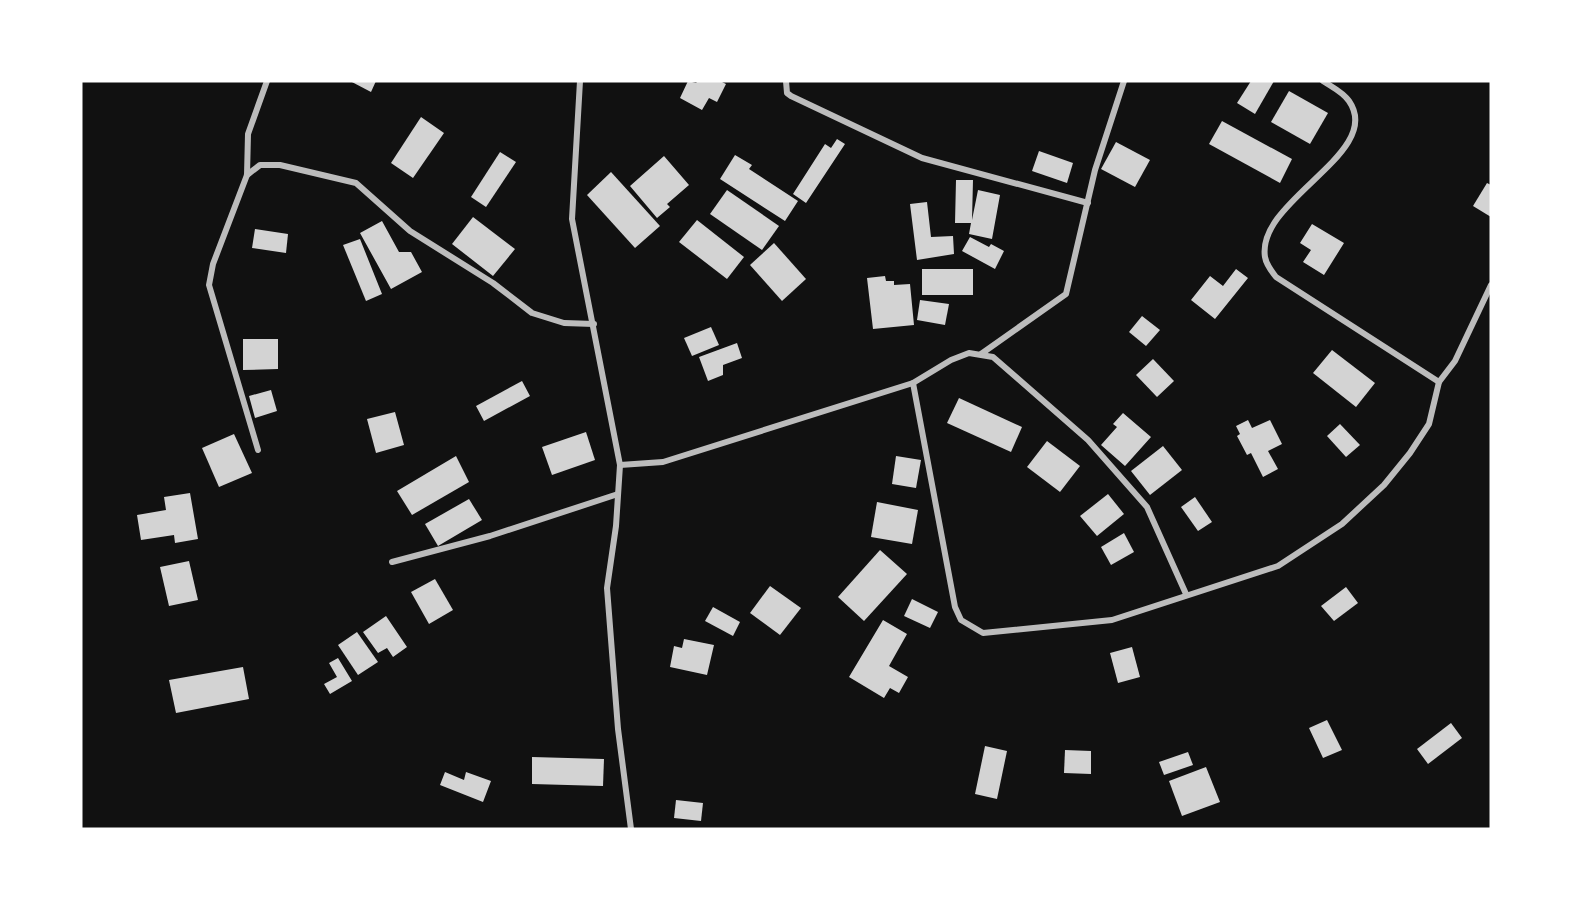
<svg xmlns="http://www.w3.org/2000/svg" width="1572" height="910" viewBox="0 0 1572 910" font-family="'Alegreya Sans',sans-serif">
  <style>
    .building { fill: #d3d3d3 }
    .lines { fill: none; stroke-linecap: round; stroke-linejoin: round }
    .minor { stroke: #bcbcbc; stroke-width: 6 }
  </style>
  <rect width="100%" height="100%" fill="#111"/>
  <!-- building -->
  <g class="building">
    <path d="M350,81h26l-5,11z"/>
    <path d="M688,81l8,2 2,-2h22l6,3 -9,18 -8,-4 -7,12 -22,-12z"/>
    <path d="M1251,81h23l-19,33 -18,-11z"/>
    <path d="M1289,91l39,22 -18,31 -39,-22z"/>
    <path d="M421,117l23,16 -31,45 -22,-15z"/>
    <path d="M1222,121l70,38 -12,24 -71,-39z"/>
    <path d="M837,139l8,5 -39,59 -13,-9 32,-50 6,4z"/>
    <path d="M1116,142l34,18 -15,27 -34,-18z"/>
    <path d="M1039,151l34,12 -6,20 -35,-12z"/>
    <path d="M500,152l16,10 -30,45 -15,-10z"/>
    <path d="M735,155l17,10 -3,4 49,32 -13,20 -65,-42z"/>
    <path d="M664,156l25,29 -22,19 3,3 -13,11 -27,-32z"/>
    <path d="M611,172l49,54 -25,22 -48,-53z"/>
    <path d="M956,180h17l-1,40 6,-30 22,5 -8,44 -23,-5 2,-11h-16z"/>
    <path d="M1487,183l4,2v32l-18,-11z"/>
    <path d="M727,190l52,36 -17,24 -52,-36z"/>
    <path d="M927,202l4,35 22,-1 1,18 -37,6 -7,-56z"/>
    <path d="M473,217l42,32 -22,27 -41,-32z"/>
    <path d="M697,220l47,37 -17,22 -48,-37z"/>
    <path d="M382,221l17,31h12l11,20 -31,17 -31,-56z"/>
    <path d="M1312,224l32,19 -20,32 -21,-13 8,-12 -11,-7z"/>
    <path d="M255,229l33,5 -2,19 -34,-5z"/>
    <path d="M970,237l19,10 2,-3 13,7 -9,18 -33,-18z"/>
    <path d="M360,239l22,55 -16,7 -23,-56z"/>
    <path d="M774,243l32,36 -24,22 -32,-36z"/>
    <rect x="922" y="269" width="51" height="26"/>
    <path d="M1236,269l12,9 -33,41 -24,-19 19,-24 13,10z"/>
    <path d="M885,276l1,5h8v4l16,-1 4,41 -41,4 -6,-51z"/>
    <path d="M920,300l29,4 -4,21 -28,-5z"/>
    <path d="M1142,316l18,14 -14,16 -17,-14z"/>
    <path d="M711,327l8,18 -27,11 -8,-18z"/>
    <path d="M243,339h35v30l-35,1z"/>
    <path d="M737,343l5,15 -19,7v10l-15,6 -9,-24z"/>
    <path d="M1332,350l43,33 -19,24 -43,-34z"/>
    <path d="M1153,359l21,22 -17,16 -21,-22z"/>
    <path d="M522,381l8,15 -46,25 -8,-15z"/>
    <path d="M271,390l6,21 -22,7 -6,-22z"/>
    <path d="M959,398l63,29 -11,25 -64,-29z"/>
    <path d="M395,412l9,33 -28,8 -9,-34z"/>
    <path d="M1123,413l28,24 -26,29 -24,-21 16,-18 -4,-3z"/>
    <path d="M1248,420l4,8 18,-8 12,24 -14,7 10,18 -15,8 -12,-24 -4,2 -10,-19 3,-2 -4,-8z"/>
    <path d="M1340,424l20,21 -14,12 -19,-21z"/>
    <path d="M586,432l9,28 -43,15 -10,-28z"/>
    <path d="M234,434l18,39 -33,14 -17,-39z"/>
    <path d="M1047,441l33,25 -20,26 -33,-25z"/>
    <path d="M1163,446l19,24 -32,25 -19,-24z"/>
    <path d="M456,456l13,26 -57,33 -15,-24z"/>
    <path d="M896,456l25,4 -5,28 -24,-4z"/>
    <path d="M190,493l8,46 -23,4 -1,-8 -33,5 -4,-25 29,-5 -2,-13z"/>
    <path d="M1108,494l16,20 -27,22 -17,-20z"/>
    <path d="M1195,497l17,25 -14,9 -17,-24z"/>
    <path d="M469,499l13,21 -44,26 -13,-22z"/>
    <path d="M877,502l41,8 -6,34 -41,-7z"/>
    <path d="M1124,533l10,19 -23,13 -10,-18z"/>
    <path d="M880,550l27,24 -43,47 -26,-24z"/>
    <path d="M189,561l9,39 -29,6 -9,-39z"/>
    <path d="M435,579l18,31 -24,14 -18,-32z"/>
    <path d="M770,586l31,22 -21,27 -30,-22z"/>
    <path d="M1346,587l12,16 -24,18 -13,-15z"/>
    <path d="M912,599l26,13 -8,16 -26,-12z"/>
    <path d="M713,607l27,15 -7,14 -28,-15z"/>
    <path d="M386,616l21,31 -14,10 -6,-9 -9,5 -15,-21z"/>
    <path d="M883,620l24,14 -18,32 19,11 -9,16 -9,-5 -6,10 -35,-21z"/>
    <path d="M357,632l21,30 -20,13 -20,-30z"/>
    <path d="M684,639l30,6 -7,30 -37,-8 4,-21 8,2z"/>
    <path d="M1132,647l8,30 -22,6 -8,-30z"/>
    <path d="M338,658l14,23 -22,13 -6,-10 13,-7 -8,-14z"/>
    <path d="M243,667l6,32 -73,14 -7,-33z"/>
    <path d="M1327,720l15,30 -19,8 -14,-30z"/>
    <path d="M1451,723l11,15 -34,26 -11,-15z"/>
    <path d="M985,746l22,5 -10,48 -22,-5z"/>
    <path d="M1065,750l26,1v23l-27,-1z"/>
    <path d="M1188,752l5,13 -29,10 -5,-13z"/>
    <path d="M532,757l72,2 -1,27 -71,-2z"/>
    <path d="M1206,767l14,35 -38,14 -13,-35z"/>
    <path d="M445,772l19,8 2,-8 25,9 -8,21 -43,-17z"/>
    <path d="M676,800l27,3 -2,18 -27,-3z"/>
  </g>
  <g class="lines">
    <!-- minor -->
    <g class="minor">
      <path d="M580,81l-8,138 48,246 -4,61 -9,62 11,141 13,100"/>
      <path d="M786,81l1,12 4,3 131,62 166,45"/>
      <path d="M1323,81c9,6 20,11 26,20 36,52 -93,99 -84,156 1,7 7,15 11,20l163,105"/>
      <path d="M247,175l13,-10h20l76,18 54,48 83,52 39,30 32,10 30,1"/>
      <path d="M981,354l85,-60 29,-124 29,-89"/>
      <path d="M913,383l42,224 6,13 22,13 129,-13 166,-54 64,-42 42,-39 26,-32 19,-29 10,-42 16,-21 36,-76"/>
      <path d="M258,450l-49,-165 4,-21 34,-89 1,-41 19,-53"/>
      <path d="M620,465l43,-3 250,-79 38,-23 18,-7 24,4 95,83 59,67 39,87"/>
      <path d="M392,562l98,-26 128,-42"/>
    </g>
  </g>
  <!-- border -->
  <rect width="1572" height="910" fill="none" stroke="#ffffff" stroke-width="165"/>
</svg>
